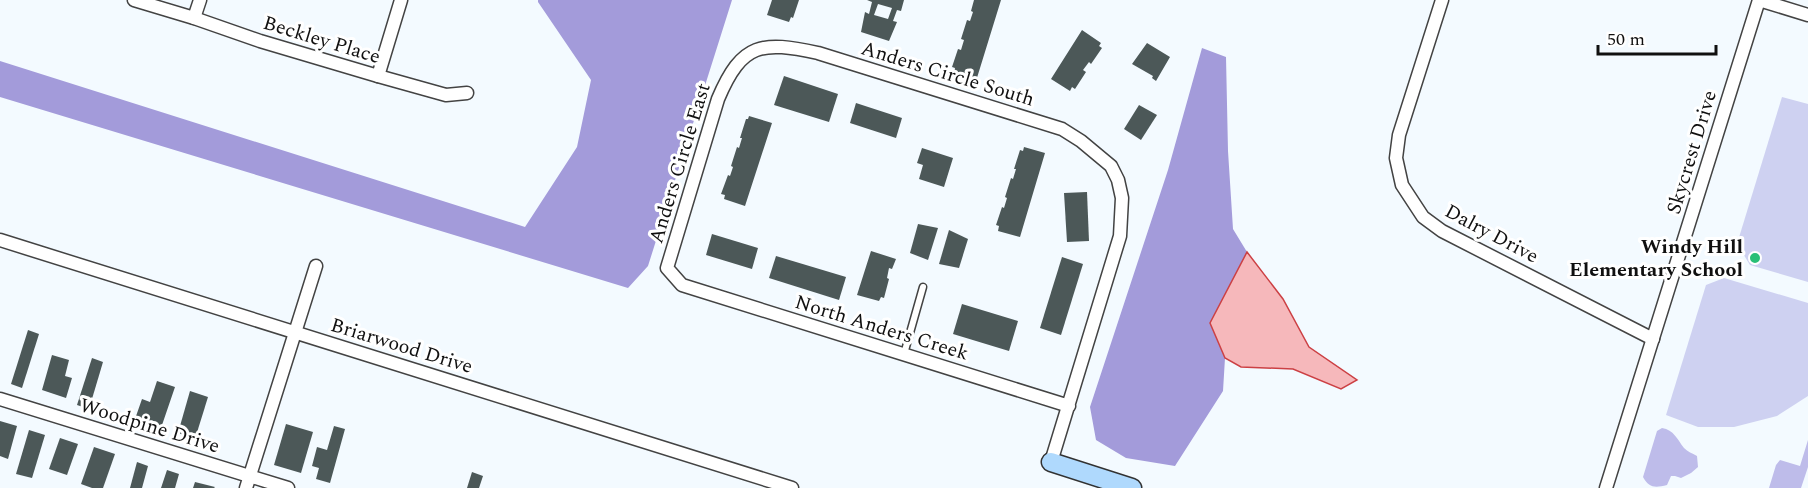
<svg xmlns="http://www.w3.org/2000/svg" width="1808" height="488" viewBox="0 0 1808 488" font-family="Spectral,serif">
  <style>
    .green { fill: #bebcea }
    .forest { fill: #a39bda }
    .pitch { fill: #ced1f1 }
    .water { fill: #f6b8bb; stroke: #cc4044; stroke-width: 1.5 }
    .building { fill: #4c5858; fill-rule: evenodd }
    .lines { fill: none; stroke-linecap: round; stroke-linejoin: round }
    .lane-casing { stroke: #434343; stroke-width: 9 }
    .street-casing { stroke: #434343; stroke-width: 15 }
    .secondary-casing { stroke: #323232; stroke-width: 21 }
    .lane { stroke: #fff; stroke-width: 6 }
    .street { stroke: #fff; stroke-width: 12 }
    .secondary { stroke: #afd9fd; stroke-width: 18 }
    .poi-dot { fill: #29bf77; stroke: #fff; stroke-width: 2 }
    .labels { text-anchor: middle; stroke-width: 6; stroke-linejoin: round; paint-order: stroke }
    .street-label { font-size: 20px; fill: #101010; stroke: #fff }
    .poi-label { font-size: 20px; font-weight: bold; fill: #101010; stroke: #fff; text-anchor: end }
  </style>
  <rect width="100%" height="100%" fill="#f3faff"/>
  <!-- green -->
  <g class="green">
    <path d="M1662,428c12,2 15,11 22,20 4,4 8,5 13,8l1,11 -7,6 -10,5 -6,-2h-4l-4,9c-12,3 -18,3 -24,-8l14,-46z"/>
    <path d="M1808,440v27l-7,21h-32l7,-23 4,-5 20,6z"/>
  </g>
  <!-- forest -->
  <g class="forest">
    <path d="M538,0h194l-84,266 -20,22 -628,-191v-36l525,166 52,-80 14,-67 -53,-78z"/>
    <path d="M1202,48l24,9 2,94 5,78 14,23 -37,71 15,35 -2,33 -48,75 -49,-8 -30,-18 -6,-33 78,-237z"/>
  </g>
  <!-- pitch -->
  <g class="pitch">
    <path d="M1782,97l26,7v178l-58,-17 -13,-21z"/>
    <path d="M1724,278l84,25v93l-31,20 -43,11h-36l-32,-12 40,-130z"/>
  </g>
  <!-- water -->
  <path class="water" d="M1247,252l36,47 26,48 48,33 -16,9 -48,-20 -52,-2 -16,-9 -15,-35z"/>
  <!-- building -->
  <g class="building">
    <path d="M772,0h27l-6,18 -2,-1 -2,5 -22,-7z"/>
    <path d="M867,0h37l-3,11 -4,-1 -4,11 4,1 -8,19 -28,-9 4,-20 4,2 3,-12zM878,4l14,4 -4,11 -14,-4z"/>
    <path d="M974,0h27l-25,81 -22,-7 1,-6 -3,-1 6,-18 3,1 3,-10 -3,-1 6,-19 3,1 3,-9 -2,-1z"/>
    <path d="M1082,30l19,13 -2,3 3,2 -11,16 -2,-2 -6,8 3,2 -11,17 -3,-2 -2,4 -19,-12z"/>
    <path d="M1147,43l23,14 -14,24 -4,-3 1,-2 -21,-12z"/>
    <path d="M784,76l54,18 -9,28 -55,-17z"/>
    <path d="M856,103l46,15 -6,20 -46,-15z"/>
    <path d="M1139,105l18,10 -16,25 -17,-11z"/>
    <path d="M749,116l23,7 -27,83 -21,-7 1,-4 -4,-1 7,-19 2,1 3,-9 -2,-1 6,-19 2,1 3,-10h-2l6,-19h2z"/>
    <path d="M1024,147l21,6 -25,84 -22,-6 1,-5 -3,-1 6,-18 2,1 3,-10 -2,-1 6,-19 2,1 3,-10h-2l6,-19 3,1z"/>
    <path d="M922,148l31,10 -9,29 -25,-8 4,-14 -6,-2z"/>
    <path d="M1087,192l2,49 -22,1 -3,-49z"/>
    <path d="M918,224l20,4 -10,32 -18,-7z"/>
    <path d="M949,230l19,9 -9,29 -20,-4z"/>
    <path d="M712,234l46,14 -6,21 -46,-14z"/>
    <path d="M871,251l25,8 -4,10 -3,-1 -2,10 2,1 -5,19 -3,-1 -2,4 -22,-6z"/>
    <path d="M776,256l70,21 -7,23 -70,-22z"/>
    <path d="M1062,257l21,7 -22,71 -21,-7z"/>
    <path d="M962,304l56,17 -9,30 -56,-17z"/>
    <path d="M28,330l11,4 -17,54 -11,-4z"/>
    <path d="M52,355l17,5 -4,16 7,2 -6,20 -24,-8z"/>
    <path d="M92,358l11,4 -14,47 -12,-4z"/>
    <path d="M157,381l18,6 -14,41 -26,-9 7,-20 8,3z"/>
    <path d="M190,391l18,6 -13,42 -17,-6z"/>
    <path d="M0,421l17,5 -9,33 -8,-3z"/>
    <path d="M286,424l27,8 -12,41 -27,-8z"/>
    <path d="M334,426l11,3 -15,54 -14,-4 3,-11 -7,-2 5,-19 10,3z"/>
    <path d="M29,430l16,5 -13,43 -16,-4z"/>
    <path d="M60,438l18,6 -11,31 -18,-6z"/>
    <path d="M94,447l21,7 -12,34h-11l-11,-4z"/>
    <path d="M137,462l11,4 -6,22h-12z"/>
    <path d="M167,470l12,4 -4,14h-14z"/>
    <path d="M472,472l11,4 -4,12h-12z"/>
    <path d="M195,482l20,5 -1,1h-21z"/>
  </g>
  <g class="lines">
    <defs>
      <path id="lane" d="M904,354l19,-67"/>
      <g id="street">
        <path d="M134,0l60,18 66,23 118,35 68,19 21,-2"/>
        <path d="M1442,0l-43,135 -3,23 6,27 21,32 19,14 211,108"/>
        <path d="M1759,0l49,15"/>
        <path d="M194,18l6,-18"/>
        <path d="M378,76l23,-76"/>
        <path d="M0,240l792,248"/>
        <path d="M0,399l288,89"/>
        <path d="M1051,462l69,-226 2,-38 -4,-18 -7,-14 -30,-25 -19,-12 -244,-76c-56,-12 -76,-11 -100,46l-51,169 15,17 387,121"/>
        <path d="M246,488l70,-222"/>
        <path d="M1606,488l153,-488"/>
      </g>
      <path id="secondary" d="M1051,462l81,26"/>
    </defs>
    <!-- lane casing -->
    <use href="#lane" class="lane-casing"/>
    <!-- street casing -->
    <use href="#street" class="street-casing"/>
    <!-- secondary casing -->
    <use href="#secondary" class="secondary-casing"/>
    <!-- lane -->
    <use href="#lane" class="lane"/>
    <!-- street -->
    <use href="#street" class="street"/>
    <!-- secondary -->
    <use href="#secondary" class="secondary"/>
  </g>
  <!-- markers -->
  <circle class="poi-dot" cx="1755" cy="258" r="6"/>
  <g class="labels">
    <!-- street labels -->
    <g class="street-label">
      <text transform="translate(322 39) rotate(17)" y="7">Beckley Place</text>
      <text transform="translate(948 73) rotate(17)" y="7">Anders Circle South</text>
      <text transform="translate(1691 152) rotate(-73)" y="7">Skycrest Drive</text>
      <text transform="translate(679 163) rotate(-73)" y="7">Anders Circle East</text>
      <text transform="translate(1492 233) rotate(28)" y="7">Dalry Drive</text>
      <text transform="translate(882 327) rotate(17)" y="7">North Anders Creek</text>
      <text transform="translate(402 345) rotate(17)" y="7">Briarwood Drive</text>
      <text transform="translate(150 425) rotate(17)" y="7">Woodpine Drive</text>
    </g>
    <!-- poi labels -->
    <g class="poi-label">
      <text x="1743" y="253">Windy Hill<tspan x="1743" dy="23">Elementary School</tspan></text>
    </g>
  </g>
  <!-- scale -->
  <path d="M1598 45v9h118v-9" fill="none" stroke="#101010" stroke-width="3"/>
  <text x="1607" y="45" font-size="18" fill="#101010" stroke="#ffffff" stroke-width="4.5" paint-order="stroke">50 m</text>
</svg>
